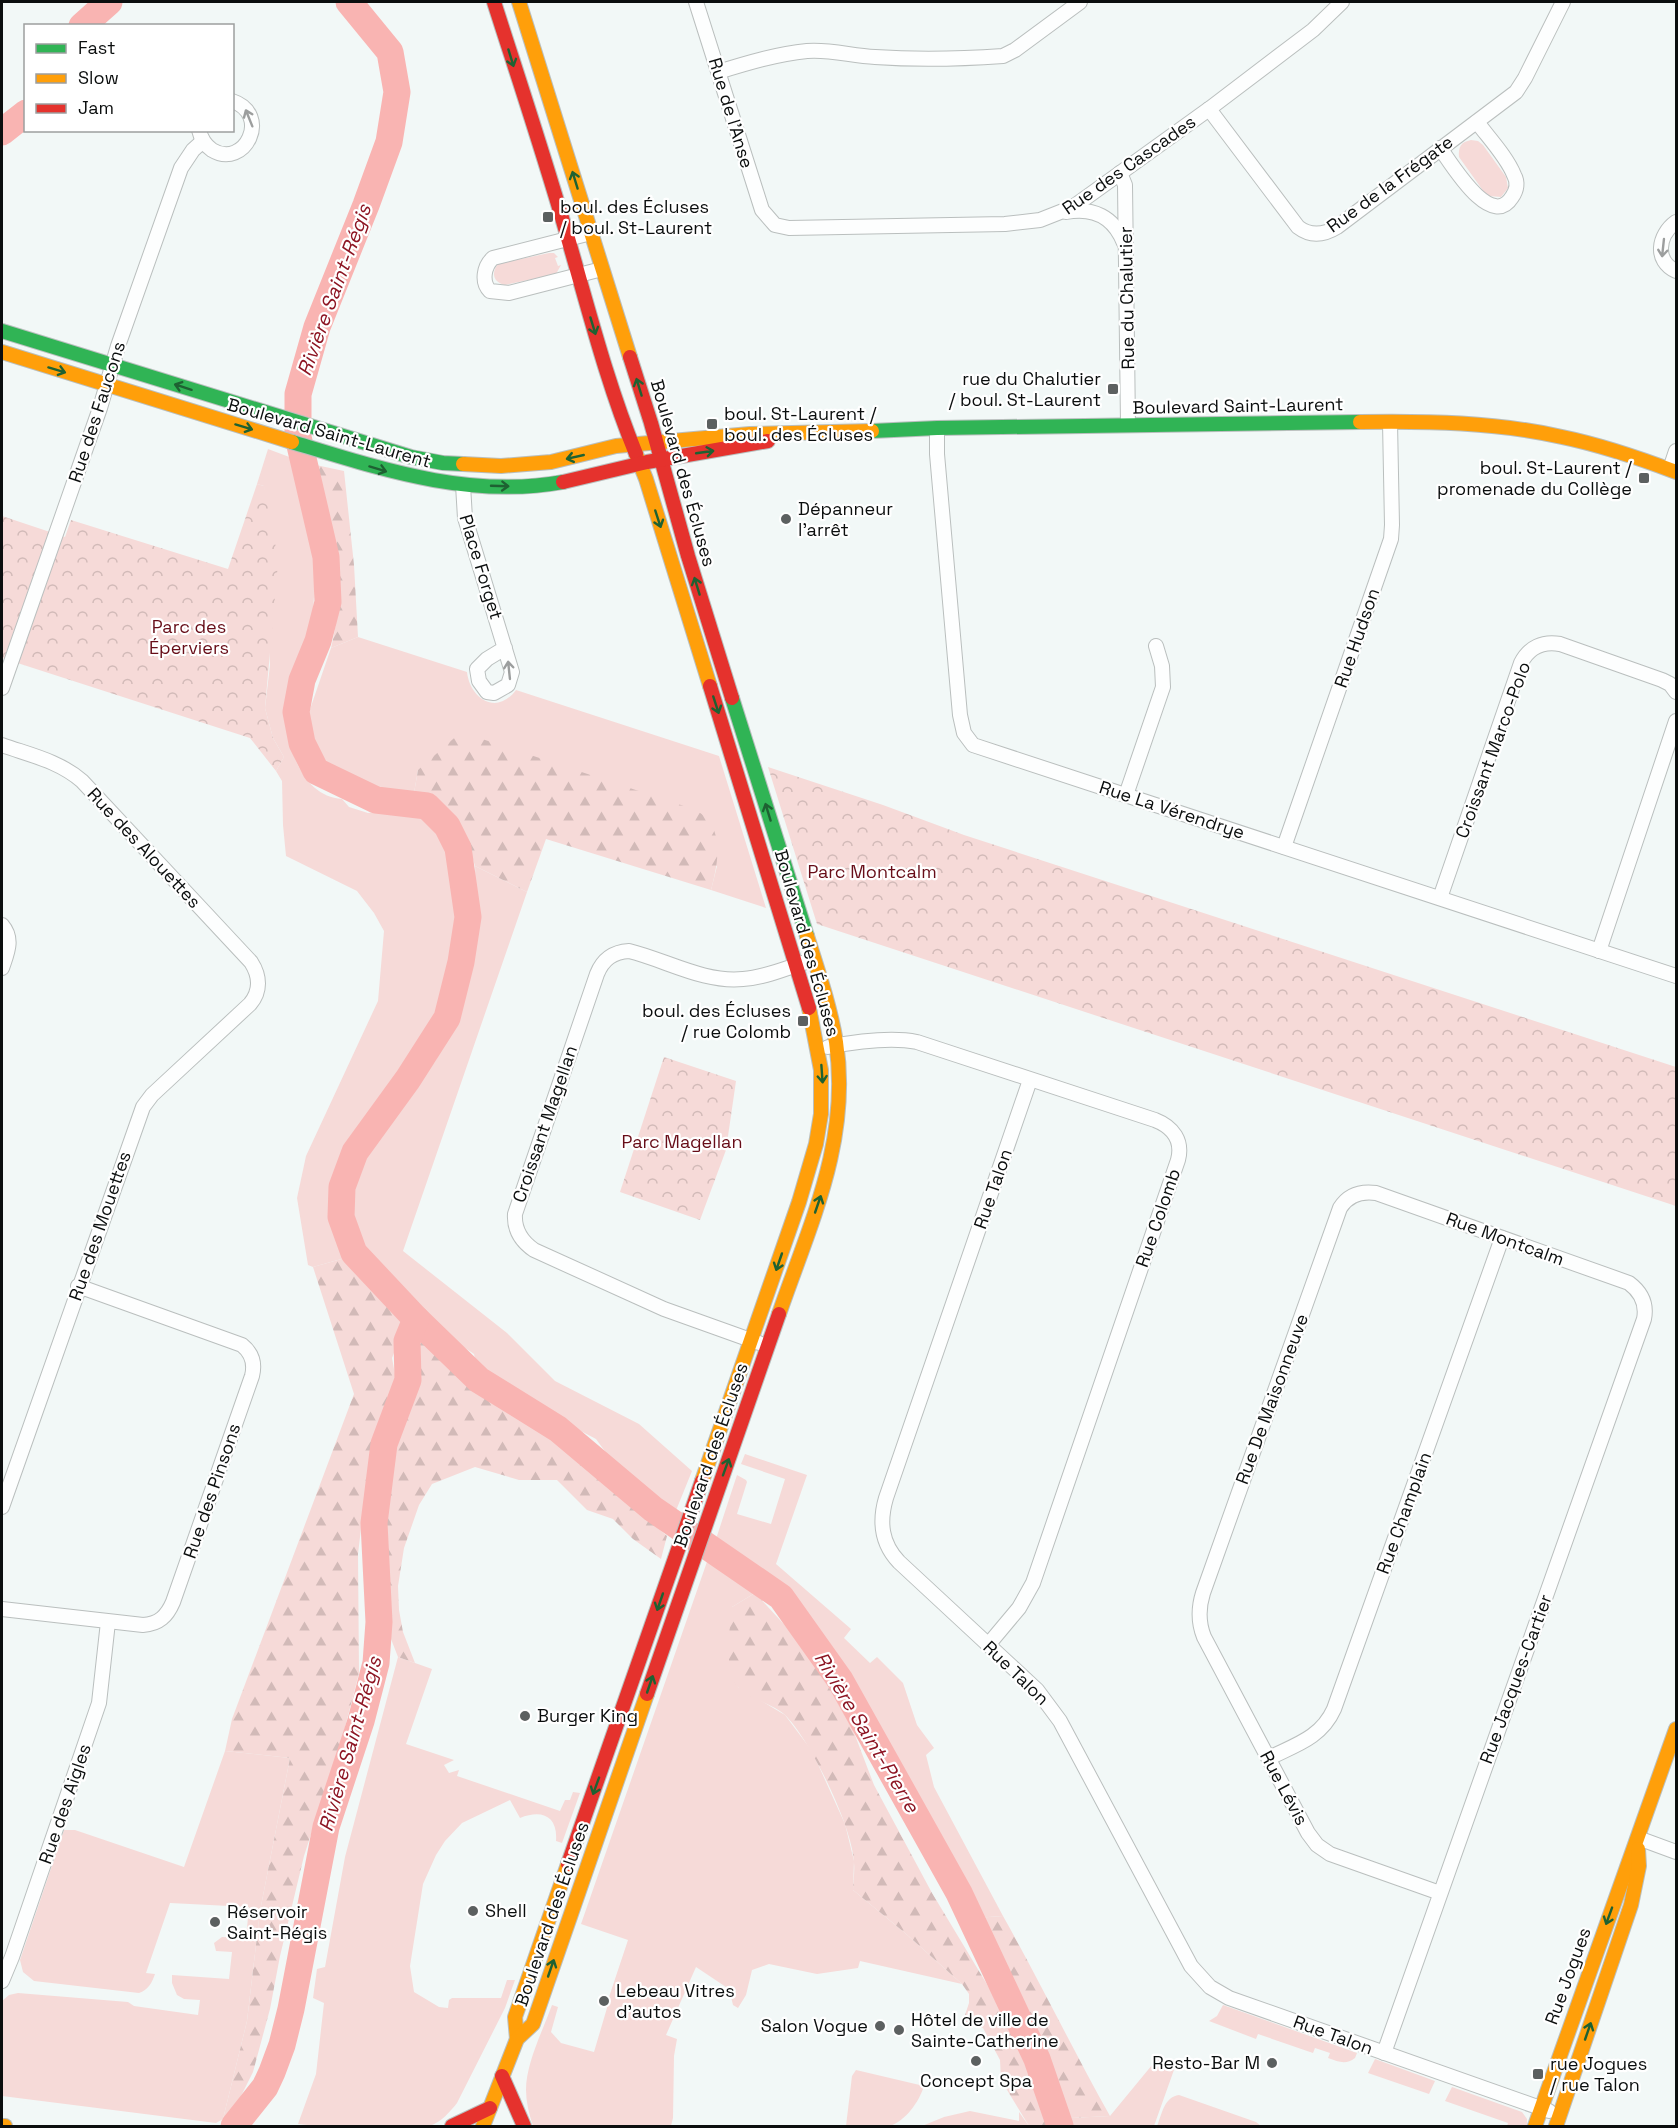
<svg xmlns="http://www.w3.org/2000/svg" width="1678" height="2128" viewBox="0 0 1678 2128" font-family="'Space Grotesk',sans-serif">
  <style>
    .grass { fill: #f6dad8 }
    .forest { fill: url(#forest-firs) }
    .park { fill: url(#park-crowns) }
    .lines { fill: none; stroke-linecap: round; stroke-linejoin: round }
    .river { stroke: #f9b4b2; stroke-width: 27 }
    .street-casing { stroke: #babfbe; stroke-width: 16 }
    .fast-casing { stroke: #babfbe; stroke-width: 16 }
    .slow-casing { stroke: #babfbe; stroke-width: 16 }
    .jam-casing { stroke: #babfbe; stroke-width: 16 }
    .street { stroke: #fdfefe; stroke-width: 14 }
    .fast { stroke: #30b455; stroke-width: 14 }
    .slow { stroke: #ff9f0a; stroke-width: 14 }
    .jam { stroke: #e5322d; stroke-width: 14 }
    .oneway { stroke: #1e6132 }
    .oneway2 { stroke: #9c9e9e }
    .poi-dot { fill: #5c6060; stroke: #fff; stroke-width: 2 }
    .labels { text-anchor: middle; stroke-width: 4.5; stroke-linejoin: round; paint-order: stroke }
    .street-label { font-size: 18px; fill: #0b0e0e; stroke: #fff }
    .poi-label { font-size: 18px; fill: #0b0e0e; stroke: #fff; text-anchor: start }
    .park-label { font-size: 18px; fill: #670d18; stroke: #fff }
    .water-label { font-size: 20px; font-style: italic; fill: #8d1523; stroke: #fff }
  </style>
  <defs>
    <pattern id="forest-firs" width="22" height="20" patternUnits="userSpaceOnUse" patternTransform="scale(1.5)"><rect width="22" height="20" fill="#f6dad8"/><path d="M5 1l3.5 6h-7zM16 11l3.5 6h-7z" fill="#d2bab8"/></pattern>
    <pattern id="park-crowns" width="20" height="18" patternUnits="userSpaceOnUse" patternTransform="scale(1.5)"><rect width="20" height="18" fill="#f6dad8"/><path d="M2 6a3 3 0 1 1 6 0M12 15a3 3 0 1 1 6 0" fill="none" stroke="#d2bab8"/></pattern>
  </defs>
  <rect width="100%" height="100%" fill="#f2f8f7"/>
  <!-- grass -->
  <g class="grass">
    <path d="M1471,140l7,1 5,4 23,32 2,11 -7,9 -12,-1 -5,-4 -25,-35c-1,-10 2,-15 12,-17z"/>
    <path d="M549,253h5l4,4 -3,1 3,8 3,-1 -5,9 -51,11c-12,-3 -14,-12 -7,-21z"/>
    <path d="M268,449l24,9c14,45 24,90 22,139 -1,19 -5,40 -10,58 -4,12 -11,22 -14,34 -11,37 5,107 52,110l7,8 19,6 37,-3 19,3 17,17 9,17v26l10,36 2,15 -1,13 -9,13 -18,79 -11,18 -59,74 -18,30 -10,30 -4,22 3,28 10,27 -32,9 -5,-2 -11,-67 9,-42 72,-155 6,-70 -10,-18 -17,-22 -71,-35 -3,-31 -1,-44 -6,-10 8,-14 -11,-19 -8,-30 5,-43 -6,-179 -7,-2z"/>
    <path d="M358,637l109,35c3,27 30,44 49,18l203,66 47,152 -55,-18 6,-24 -299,-96 -4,23 -44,-7 -25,-10 -19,-14 -16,-23 -3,-21 24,-70z"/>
    <path d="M475,866l52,26 -124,359 104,82 48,48 84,43 53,47 -17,42 -40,-27 -17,-17 -22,-30 -70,-37 -19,-15 -21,-8 -8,-7 -4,-18 -34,-23 -63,-63 -16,-23 -13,-39v-15l12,-37 14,-19 23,-22 19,-29 5,-13c22,-10 13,-14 21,-32 17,-34 32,-81 33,-119 1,-8 -3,-15 -3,-23 1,-11 4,-18 3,-31z"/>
    <path d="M745,1454l62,21 -31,89 75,65 -7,9 26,25 7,-6 26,26 14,42 17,23 -8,7 8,32 69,129 -29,2 -25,-36 -29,-59 -32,-59 -26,-55 -30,-50 -35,-47 -37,-36 -44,-37 21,-64 9,5 1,2 -10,32 34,10 14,-45 -44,-15z"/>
    <path d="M709,1556l20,14 26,23 -23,14 6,80 47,28 27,36 33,73 9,37 -1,29 52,43 57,51 -102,-23 -2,7 -41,6 -48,-10 -17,6 -6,25 -8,13 -5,-3 -4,-16 -33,-22 -30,68 11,4 -3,17 -1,62 -2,8h-138c-4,-12 -7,-24 -7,-36 0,-27 17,-60 26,-85l6,2 -7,25 10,11 33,9 13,-44 -1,-2 22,-66 -47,-16z"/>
    <path d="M398,1657l34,12 -26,75 48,16 -10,5 5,8 10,-3 -2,6 103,35 5,-11h5l3,-8 7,1 -18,50 -6,-2c2,-25 -14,-32 -36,-23l-10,-18 -48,23 -17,18 -9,14 -13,29 -13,82 4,26 25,15 9,1 1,-8 3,-2h49l6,-18h8l-10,28 -48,95c-8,10 -15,18 -27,23h-114l-18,-2 18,-50 8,-71 -11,-5 4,-29 8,-2 20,-110z"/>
    <path d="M225,1751l65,7 -30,153 -13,110 -24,98 -7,4 -214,-27v-95l7,-6 9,-2 110,9 6,4 64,9 2,-15 -16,-1 -7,-4 -5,-12v-8l57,4 3,-27 -16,-1 -2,-8 8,-6 24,1 3,-31 -79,-4 -24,70 9,1c-3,9 -7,16 -16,19l-105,-12 -11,-9 -3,-12 44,-130h11l109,37z"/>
    <path d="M1223,2005l134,48 -2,5c-9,7 -16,4 -27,0l2,-5 -15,-5 -2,5 -55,-19 -2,5 -47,-18 8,-5z"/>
    <path d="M1157,2059l18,8 -21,59h-82l-2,-8 40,-2z"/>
    <path d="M1375,2059l60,22 -6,13 -61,-21z"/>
    <path d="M856,2070l68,16c-5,16 -18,34 -34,40 -10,2 -33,1 -44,0l6,-50z"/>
    <path d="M1452,2087l70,25 5,7v7h-20l1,-3 -63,-22z"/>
    <path d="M1179,2095l77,27 5,4h-104c5,-12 7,-29 22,-31z"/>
    <path d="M970,2111l49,10v-9l10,14h-107l22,-9z"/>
  </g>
  <!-- forest -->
  <g class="forest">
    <path d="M316,465l28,6 10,94 4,72 -27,11c17,-69 0,-117 -15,-183z"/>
    <path d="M461,732l220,73c7,3 16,5 22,10 22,19 14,51 8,75l-165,-51 -19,53 -52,-26 -8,-26 -25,-34 -28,-13 4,-23z"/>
    <path d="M345,1258l61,64 -14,36 4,22 -25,65 -13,109 1,119 -16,62 -39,121 -24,100 -10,53 -17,63 -13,26 -17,21 24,-98 13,-110 30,-153 -65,-7 7,-32 122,-325 -41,-127z"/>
    <path d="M428,1335l60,59 22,15 31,16 126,111 -6,23 -28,-20 -20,-20 -26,-9 -30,-30h-38l-44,-13 -43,17 -13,21 -15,43 -6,38 1,24 4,22 12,31 -17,-6 -7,-18 -5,-113 2,-51 8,-30 20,-57 4,-44z"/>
    <path d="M755,1593l37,40 33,47 28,50 21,55 58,108 62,103 31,39v17l22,51 6,23h-24l-28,-46 -1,-20 -17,-32 -20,-7 6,-18v-9l-7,-10 -57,-51 -52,-43c0,-9 2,-18 1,-27 -1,-35 -44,-124 -69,-148 -12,-11 -36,-16 -47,-28 -15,-15 -8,-61 -6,-80z"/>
    <path d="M1003,1916c37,66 70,134 107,200l-40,2 -23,-69 -27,-55 -46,-76z"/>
  </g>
  <!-- park -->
  <g class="park">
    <path d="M257,484l7,2 8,36 6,41 -13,145 8,30 11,19 -8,14 -26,-33 -248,-80v-142l63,21 6,-17 157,49z"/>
    <path d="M768,767l115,38 81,30 712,232v139l-859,-282z"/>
    <path d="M664,1057l72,24 -10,69 -26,70 -80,-28z"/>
  </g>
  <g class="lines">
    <!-- river -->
    <g class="river">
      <path d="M82,26l27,-24"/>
      <path d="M2,132l24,-19"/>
      <path d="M416,1319l63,61 79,49 95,80 128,88 59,83 119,213 78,166 23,67"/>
      <path d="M234,2126l31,-39 7,-15 10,-27 9,-36 35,-182 35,-106 15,-58 3,-41 -5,-99 10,-79 24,-64 -1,-39 9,-22 -62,-66 -13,-36 1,-30 13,-35 53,-73 39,-61 14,-56 7,-45 -10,-69 -11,-22 -20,-20 -51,-6 -60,-29 -14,-28 -6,-31 6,-32 16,-39 10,-39 -2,-45 -28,-120v-43l19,-67 49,-122 23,-63 8,-50 -7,-40 -41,-50"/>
    </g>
    <defs>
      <g id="street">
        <path d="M696,2l66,208 13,15 14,3 216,-4 35,-4 33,-13 136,-98 104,-79 29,-28"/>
        <path d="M718,72c29,-9 59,-18 89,-21 23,-2 45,5 68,6 42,3 86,2 128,-1l12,-6 65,-48"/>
        <path d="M1209,109l89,118c13,10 26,8 39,0l179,-135 9,-14 38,-76"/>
        <path d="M199,130c2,9 6,15 13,20 33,20 60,-36 20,-49"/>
        <path d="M1440,148c11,15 51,83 72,49 5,-7 6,-15 2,-22 -7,-18 -26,-38 -37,-53"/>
        <path d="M1120,173l5,12 3,240"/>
        <path d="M1066,212c27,-5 48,5 58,31"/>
        <path d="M1676,222c-18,13 -22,39 0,49"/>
        <path d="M591,233l-98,25c-9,8 -12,24 -3,33l19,2 93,-24"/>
        <path d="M937,428v26l23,261 4,18 9,12 703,231"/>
        <path d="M1670,469l6,-18"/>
        <path d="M463,485l2,33 47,154 -4,13 -14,8 -7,-1 -8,-11 -2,-12 10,-10 18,-11"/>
        <path d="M2,688l98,-280 18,-62 63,-178 12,-18 10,-9"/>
        <path d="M2,745c28,10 57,16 80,36l169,181c9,14 10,29 -1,42l-98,91 -9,12 -141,400"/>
        <path d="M1126,795l37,-108 -1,-21 -6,-20"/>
        <path d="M1284,847l107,-308 1,-14 -2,-103"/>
        <path d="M1440,898l81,-235c8,-16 22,-22 39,-19l102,36 8,4 6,8"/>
        <path d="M2,925c12,14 5,28 0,43"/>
        <path d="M1599,951l77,-230"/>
        <path d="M828,1047c26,-5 63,-10 89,-5l238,78c18,7 28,21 23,40l-145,423 -14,25 -31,37"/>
        <path d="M1030,1080l-144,418c-7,24 -5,45 13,64l138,128 23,31 131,245 19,21 19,11 320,113"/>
        <path d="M759,1343l-95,-34 -130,-59c-13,-9 -20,-21 -19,-36l82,-240c6,-15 16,-22 32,-23 37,9 75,32 114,28 21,-1 43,-11 63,-17"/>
        <path d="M2,1609l141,16c16,-1 24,-9 30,-23l79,-226c3,-12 0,-23 -10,-31l-164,-59"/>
        <path d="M1269,1758c26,-13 52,-20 65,-49l168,-471"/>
        <path d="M1638,1838l38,14"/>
        <path d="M2,1981l10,-24 87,-254 9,-81"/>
        <path d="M1384,2053l260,-734c3,-15 -3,-27 -15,-36l-253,-90c-15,-2 -28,2 -36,15l-137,385c-5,16 -5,29 1,44l104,196 9,12 13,9 110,39"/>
      </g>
      <g id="fast">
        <path d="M2,331l409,126 32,6 20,1"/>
        <path d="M872,431l65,-3 423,-6"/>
        <path d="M292,442c89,27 177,57 271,40"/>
        <path d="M732,698l75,238"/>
      </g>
      <g id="slow">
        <path d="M519,2l111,355"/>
        <path d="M2,352l290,90"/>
        <path d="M1360,422c68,-1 135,0 202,15 39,8 77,21 114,35"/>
        <path d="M636,454l10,25 64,207"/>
        <path d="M463,464l38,2 50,-4 65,-16 134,-12 122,-3"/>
        <path d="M779,1314c31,-90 72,-174 57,-272 -6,-36 -18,-71 -29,-106"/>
        <path d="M702,1481l97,-279 17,-58 5,-30v-44l-12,-62"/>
        <path d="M517,2039l-2,-22 53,-153"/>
        <path d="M2,2126h3"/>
        <path d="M483,2126l34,-87 16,-15 114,-330"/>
        <path d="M1535,2126l141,-397"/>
        <path d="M1556,2126l75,-221 8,-39 -1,-17"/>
      </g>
      <g id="jam">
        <path d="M494,2c24,75 49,150 71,226 22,75 41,153 71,226"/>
        <path d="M630,357l21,66 37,133 44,142"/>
        <path d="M563,482l84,-20 121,-21"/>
        <path d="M710,686l99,322"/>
        <path d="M647,1694l132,-380"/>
        <path d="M568,1864l134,-383"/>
        <path d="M502,2076l22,50"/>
        <path d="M452,2126l38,-18"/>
      </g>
    </defs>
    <!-- street casing -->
    <use href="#street" class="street-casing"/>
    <!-- fast casing -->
    <use href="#fast" class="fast-casing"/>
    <!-- slow casing -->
    <use href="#slow" class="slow-casing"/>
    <!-- jam casing -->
    <use href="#jam" class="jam-casing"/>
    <!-- street -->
    <use href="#street" class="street"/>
    <!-- fast -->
    <use href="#fast" class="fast"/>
    <!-- slow -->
    <use href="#slow" class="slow"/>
    <!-- jam -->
    <use href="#jam" class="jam"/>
  </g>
  <!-- one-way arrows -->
  <defs><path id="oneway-shaft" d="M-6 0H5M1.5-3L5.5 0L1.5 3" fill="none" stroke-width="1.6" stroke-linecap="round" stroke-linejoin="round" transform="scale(1.5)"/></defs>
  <g class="oneway">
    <use href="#oneway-shaft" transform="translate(511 58) rotate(73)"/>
    <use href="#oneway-shaft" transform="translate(575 180) rotate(-107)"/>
    <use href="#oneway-shaft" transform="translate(593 326) rotate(73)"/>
    <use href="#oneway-shaft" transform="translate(57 370) rotate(17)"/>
    <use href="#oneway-shaft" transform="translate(183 387) rotate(-162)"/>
    <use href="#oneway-shaft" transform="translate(639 387) rotate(-107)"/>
    <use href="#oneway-shaft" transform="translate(244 427) rotate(17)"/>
    <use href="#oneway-shaft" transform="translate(705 452) rotate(-8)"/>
    <use href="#oneway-shaft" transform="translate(575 457) rotate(167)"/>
    <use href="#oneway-shaft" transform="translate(378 469) rotate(17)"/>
    <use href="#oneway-shaft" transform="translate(500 486) rotate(2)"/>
    <use href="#oneway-shaft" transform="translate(658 519) rotate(72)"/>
    <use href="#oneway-shaft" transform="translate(697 586) rotate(-107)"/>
    <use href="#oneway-shaft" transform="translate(716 705) rotate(72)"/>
    <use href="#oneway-shaft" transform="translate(768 812) rotate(-107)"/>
    <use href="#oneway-shaft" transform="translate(822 1074) rotate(86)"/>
    <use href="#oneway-shaft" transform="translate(818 1204) rotate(-71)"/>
    <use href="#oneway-shaft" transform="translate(779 1262) rotate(109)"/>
    <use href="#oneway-shaft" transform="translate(726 1467) rotate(-70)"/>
    <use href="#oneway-shaft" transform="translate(660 1602) rotate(109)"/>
    <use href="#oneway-shaft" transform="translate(650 1684) rotate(-71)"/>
    <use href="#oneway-shaft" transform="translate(596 1786) rotate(110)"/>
    <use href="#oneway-shaft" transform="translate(1609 1916) rotate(110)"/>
    <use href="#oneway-shaft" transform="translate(551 1968) rotate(-71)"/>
    <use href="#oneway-shaft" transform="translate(1588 2031) rotate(-71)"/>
  </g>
  <g class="oneway2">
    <use href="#oneway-shaft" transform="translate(249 118) rotate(-112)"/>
    <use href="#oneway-shaft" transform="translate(1663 248) rotate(96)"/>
    <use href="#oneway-shaft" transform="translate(509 670) rotate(-96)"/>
  </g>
  <!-- markers -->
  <g class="poi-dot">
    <rect x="542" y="211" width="12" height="12" rx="3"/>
    <rect x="1107" y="383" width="12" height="12" rx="3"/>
    <rect x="706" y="418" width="12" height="12" rx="3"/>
    <rect x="1638" y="472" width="12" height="12" rx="3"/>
    <circle cx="786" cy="519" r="6"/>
    <rect x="797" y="1015" width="12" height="12" rx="3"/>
    <circle cx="525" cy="1716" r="6"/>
    <circle cx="473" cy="1911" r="6"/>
    <circle cx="215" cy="1922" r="6"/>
    <circle cx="604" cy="2001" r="6"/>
    <circle cx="880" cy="2026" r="6"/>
    <circle cx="899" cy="2030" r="6"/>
    <circle cx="976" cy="2061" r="6"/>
    <circle cx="1272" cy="2063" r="6"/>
    <rect x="1532" y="2068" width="12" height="12" rx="3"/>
  </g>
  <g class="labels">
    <!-- street labels -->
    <g class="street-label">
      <text transform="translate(731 113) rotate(73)" y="6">Rue de l'Anse</text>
      <text transform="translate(1129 165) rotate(-35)" y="6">Rue des Cascades</text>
      <text transform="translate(1390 184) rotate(-36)" y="6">Rue de la Frégate</text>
      <text transform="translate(1127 298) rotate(-91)" y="6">Rue du Chalutier</text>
      <text transform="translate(1238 406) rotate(-1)" y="6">Boulevard Saint-Laurent</text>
      <text transform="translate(97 412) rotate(-72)" y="6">Rue des Faucons</text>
      <text transform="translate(329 433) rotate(16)" y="6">Boulevard Saint-Laurent</text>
      <text transform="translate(683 473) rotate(74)" y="6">Boulevard des Écluses</text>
      <text transform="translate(481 567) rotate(73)" y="6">Place Forget</text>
      <text transform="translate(1357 638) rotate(-71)" y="6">Rue Hudson</text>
      <text transform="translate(1493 750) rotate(-70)" y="6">Croissant Marco-Polo</text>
      <text transform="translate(1172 810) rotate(18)" y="6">Rue La Vérendrye</text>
      <text transform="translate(144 848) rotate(47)" y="6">Rue des Alouettes</text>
      <text transform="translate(807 943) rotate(74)" y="6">Boulevard des Écluses</text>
      <text transform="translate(545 1124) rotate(-71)" y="6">Croissant Magellan</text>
      <text transform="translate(993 1189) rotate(-71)" y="6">Rue Talon</text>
      <text transform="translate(1158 1218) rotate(-71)" y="6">Rue Colomb</text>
      <text transform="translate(100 1226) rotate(-71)" y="6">Rue des Mouettes</text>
      <text transform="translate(1505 1239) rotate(20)" y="6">Rue Montcalm</text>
      <text transform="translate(1272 1399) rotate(-70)" y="6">Rue De Maisonneuve</text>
      <text transform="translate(711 1455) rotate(-71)" y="6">Boulevard des Écluses</text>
      <text transform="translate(212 1491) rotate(-71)" y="6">Rue des Pinsons</text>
      <text transform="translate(1404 1513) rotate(-70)" y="6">Rue Champlain</text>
      <text transform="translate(1016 1673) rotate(44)" y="6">Rue Talon</text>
      <text transform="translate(1516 1679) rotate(-70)" y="6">Rue Jacques-Cartier</text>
      <text transform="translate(1284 1788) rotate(62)" y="6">Rue Lévis</text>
      <text transform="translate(65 1804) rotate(-71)" y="6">Rue des Aigles</text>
      <text transform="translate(552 1914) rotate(-71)" y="6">Boulevard des Écluses</text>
      <text transform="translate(1568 1976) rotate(-70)" y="6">Rue Jogues</text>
      <text transform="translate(1333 2035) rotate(20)" y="6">Rue Talon</text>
    </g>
    <!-- poi labels -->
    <g class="poi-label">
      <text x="560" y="213">boul. des Écluses<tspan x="560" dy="21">/ boul. St-Laurent</tspan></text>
      <text x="1101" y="385" text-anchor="end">rue du Chalutier<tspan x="1101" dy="21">/ boul. St-Laurent</tspan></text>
      <text x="724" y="420">boul. St-Laurent /<tspan x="724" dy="21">boul. des Écluses</tspan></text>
      <text x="1632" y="474" text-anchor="end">boul. St-Laurent /<tspan x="1632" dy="21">promenade du Collège</tspan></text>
      <text x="798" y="515">Dépanneur<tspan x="798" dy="21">l'arrêt</tspan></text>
      <text x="791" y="1017" text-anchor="end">boul. des Écluses<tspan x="791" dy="21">/ rue Colomb</tspan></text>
      <text x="537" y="1722">Burger King</text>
      <text x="485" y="1917">Shell</text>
      <text x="227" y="1918">Réservoir<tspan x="227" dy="21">Saint-Régis</tspan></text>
      <text x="616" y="1997">Lebeau Vitres<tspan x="616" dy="21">d'autos</tspan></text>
      <text x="911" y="2026">Hôtel de ville de<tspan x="911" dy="21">Sainte-Catherine</tspan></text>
      <text x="868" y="2032" text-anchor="end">Salon Vogue</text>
      <text x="1260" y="2069" text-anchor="end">Resto-Bar M</text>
      <text x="1550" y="2070">rue Jogues<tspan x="1550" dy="21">/ rue Talon</tspan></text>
      <text x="976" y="2087" text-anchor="middle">Concept Spa</text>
    </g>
    <!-- park labels -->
    <g class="park-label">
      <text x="189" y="633">Parc des<tspan x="189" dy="21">Éperviers</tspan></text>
      <text x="872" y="878">Parc Montcalm</text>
      <text x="682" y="1148">Parc Magellan</text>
    </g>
    <!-- water labels -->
    <g class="water-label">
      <text transform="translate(334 290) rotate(-70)" y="7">Rivière Saint-Régis</text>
      <text transform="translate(867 1732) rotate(59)" y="7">Rivière Saint-Pierre</text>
      <text transform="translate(350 1744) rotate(-74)" y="7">Rivière Saint-Régis</text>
    </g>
  </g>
  <!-- border -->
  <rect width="1678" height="2128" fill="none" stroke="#0b0e0e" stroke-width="6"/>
  <!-- legend -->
  <rect x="24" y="24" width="210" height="108" fill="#ffffff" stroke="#9d9f9f" stroke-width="1.5"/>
  <rect x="36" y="44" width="30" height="9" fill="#30b455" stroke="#9d9f9f" stroke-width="1.5"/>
  <text x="78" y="54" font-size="18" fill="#0b0e0e">Fast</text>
  <rect x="36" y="74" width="30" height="9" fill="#ff9f0a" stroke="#9d9f9f" stroke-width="1.5"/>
  <text x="78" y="84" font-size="18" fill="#0b0e0e">Slow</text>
  <rect x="36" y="104" width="30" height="9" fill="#e5322d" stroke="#9d9f9f" stroke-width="1.5"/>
  <text x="78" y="114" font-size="18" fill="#0b0e0e">Jam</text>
</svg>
